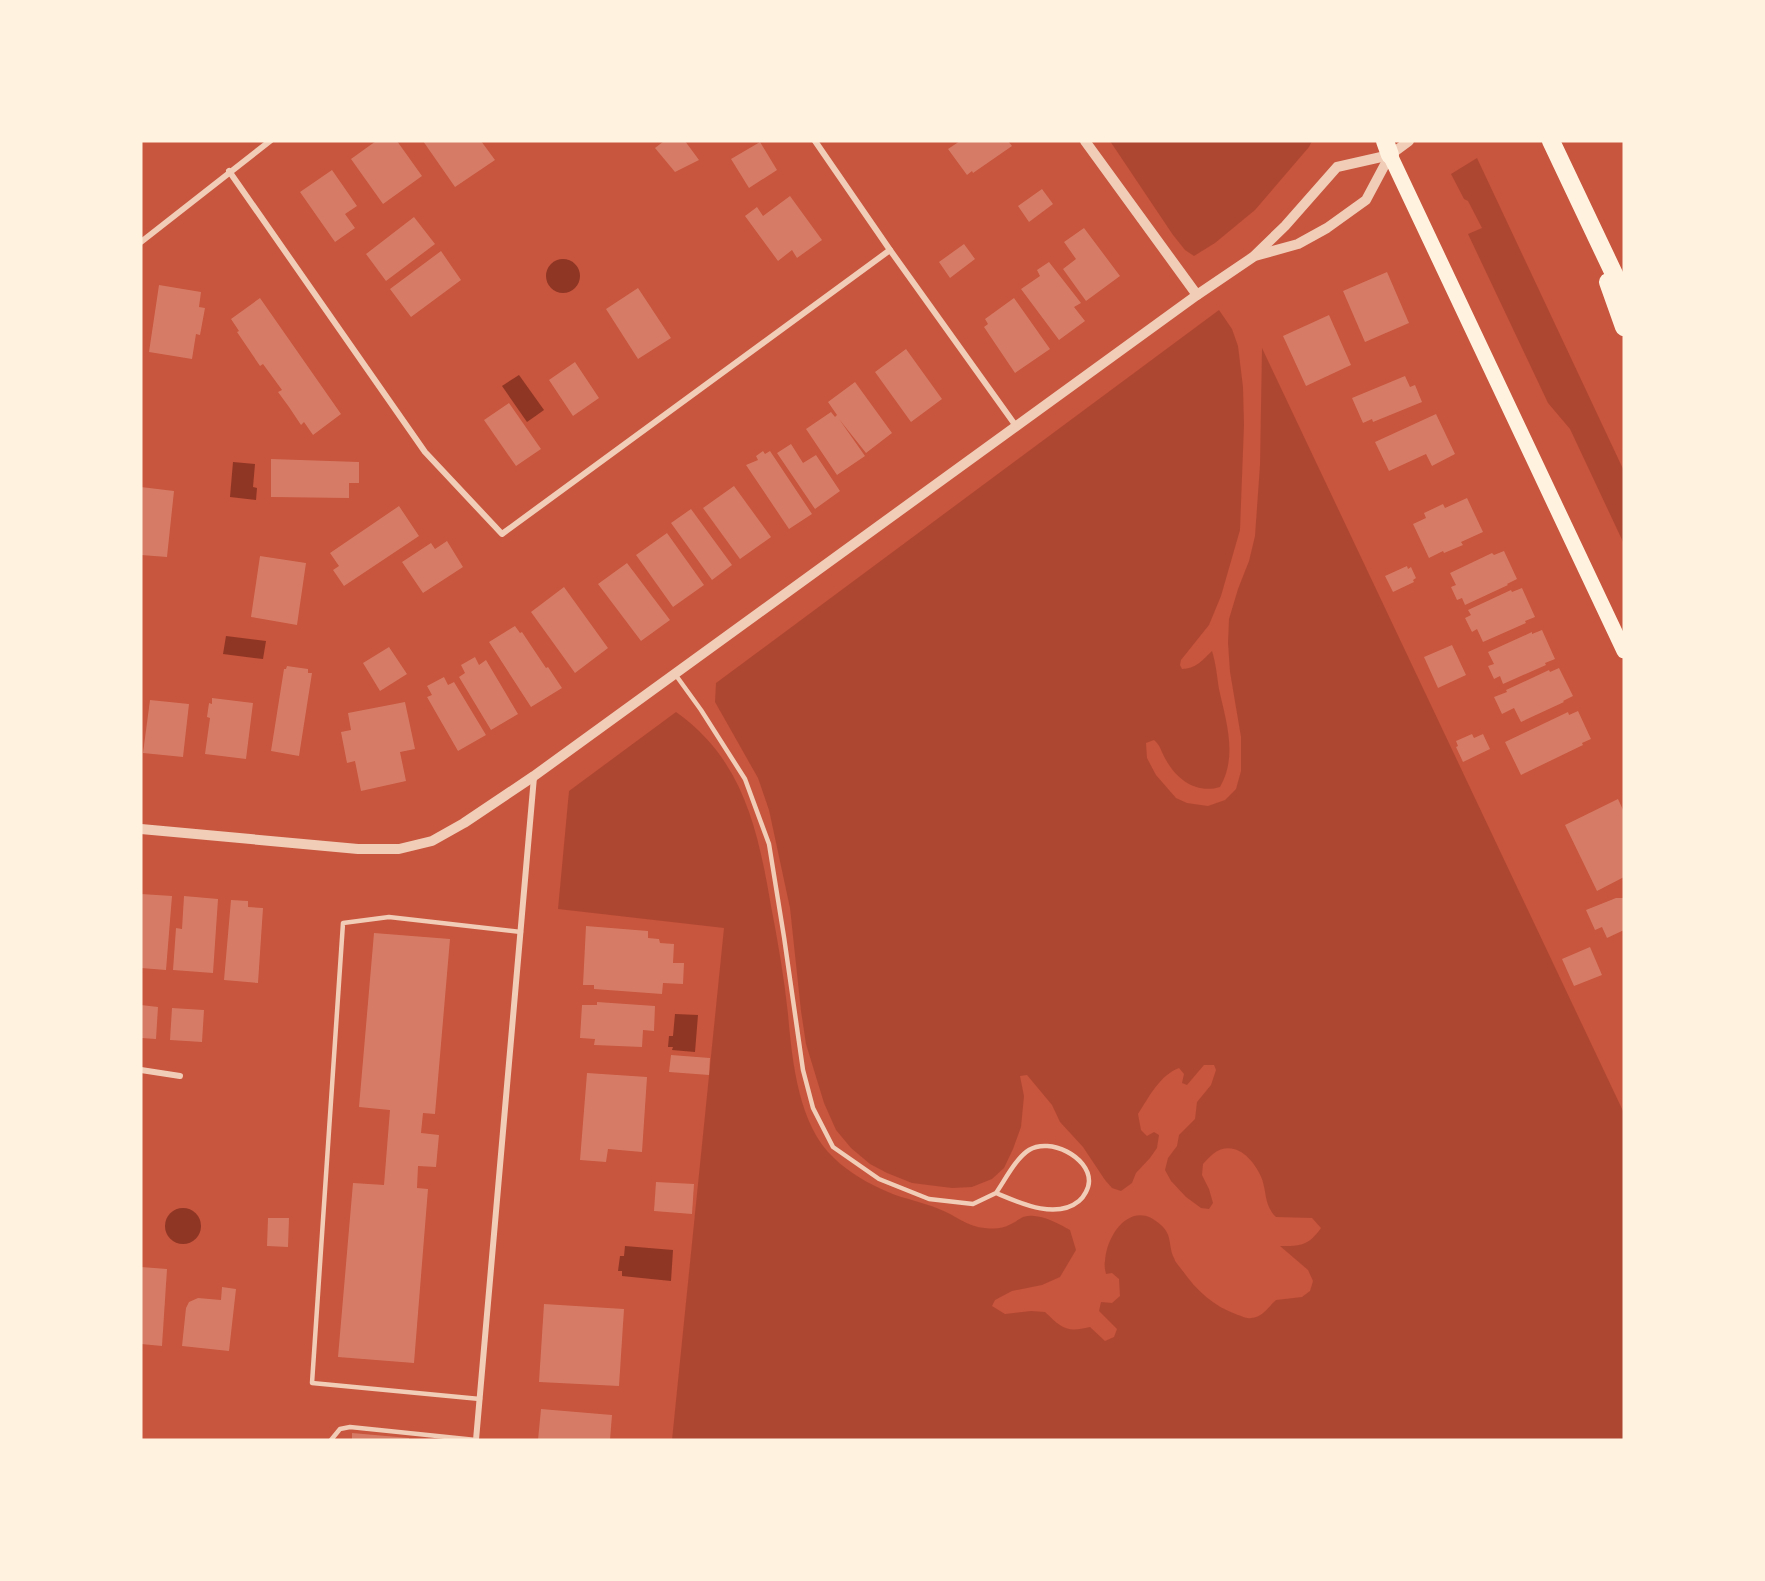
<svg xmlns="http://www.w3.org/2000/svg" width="1765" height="1581" viewBox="0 0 1765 1581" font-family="'Fira Sans Condensed',sans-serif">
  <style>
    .green { fill: #ae4732 }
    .water { fill: #8f3625 }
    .building { fill: #d67c66 }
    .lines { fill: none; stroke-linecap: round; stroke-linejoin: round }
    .service { stroke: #f1ccb7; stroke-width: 4.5 }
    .minor { stroke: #f1ccb7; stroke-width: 6 }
    .tertiary { stroke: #f1ccb7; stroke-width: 10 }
    .primary { stroke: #fff3e0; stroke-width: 15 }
    .motorway { stroke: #fff3e0; stroke-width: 18 }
  </style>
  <rect width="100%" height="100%" fill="#c8553d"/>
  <!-- green -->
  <g class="green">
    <path d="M1110,141h202l-3,6 -54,63 -40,33 -21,13 -9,-6 -12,-15z"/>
    <path d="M1477,158l147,313v73l-54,-115 -22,-26 -80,-169 14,-6 -14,-27 -4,-2 -13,-25z"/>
    <path d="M1219,310l13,19 6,17 5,41 1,38 -4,105 -19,66 -12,29 -28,35 -1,5 2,4c13,0 21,-9 30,-18 4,13 5,25 7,38 7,32 19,67 1,98 -23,7 -43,-7 -54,-27 -5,-8 -5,-14 -12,-20l-8,3 1,15 9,17 20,23 11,5 21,3 17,-6 11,-11 5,-18v-34l-11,-65 -2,-29 1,-24 9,-30 11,-28 6,-25 5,-71 2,-117 362,765v327h-952l52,-512 -166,-19 11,-118 107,-79c67,47 82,118 95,194 7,36 13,71 17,108 4,45 10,111 46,144 14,14 35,26 54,34 16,7 35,10 51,17 16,6 29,18 46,19 10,1 17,1 26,-4 4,-2 8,-5 12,-7 16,-5 34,6 47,13l6,20 -16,27 -18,8 -30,6 -17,9 -3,6 13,8 26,-3 14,1c17,16 21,21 45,15l15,14 9,-4 3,-8 -18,-18 2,-9 11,1 8,-7 -1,-17 -7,-6 -6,1c-1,-4 -2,-9 -1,-13 2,-29 28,-63 56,-36 12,11 7,21 13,33 1,4 5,8 8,12 15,21 31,36 56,45 4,1 8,4 13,3 12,-1 16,-10 25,-18l26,-3 8,-6 3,-10 -5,-11 -28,-24c21,0 28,0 41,-18l-9,-10 -36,-1c-12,-12 -9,-23 -14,-38 -8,-20 -28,-41 -49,-25 -4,3 -7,7 -10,10l-1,11 7,14 4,14 -4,6 -8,-1 -15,-11 -15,-16 -6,-11 3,-12 9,-12 2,-11 16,-16 2,-17 14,-17 5,-15 -2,-5h-10l-17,20 -5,-2 2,-9 -5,-6c-19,7 -30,29 -41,46l3,16 6,6 7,-4 5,3 -2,13 -7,10 -14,15 -4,10 -11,8 -9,-3 -7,-8 -22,-33 -23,-25 -8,-17 -25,-30 -7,1 4,20 -3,31 -8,22 -9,19 -12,11 -20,8 -20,1 -40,-5 -25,-10 -17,-9 -19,-16 -15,-18 -12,-27 -18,-59 -5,-33 -11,-103 -21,-98 -11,-32 -43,-76 1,-19z"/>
  </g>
  <!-- water -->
  <g class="water">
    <circle cx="563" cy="276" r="17"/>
    <path d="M519,375l25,35 -17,12 -25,-36z"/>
    <path d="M233,462l22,2 -2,23 4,1 -1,12 -26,-3z"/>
    <path d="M226,636l40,5 -3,18 -40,-5z"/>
    <path d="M675,1014l23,1 -3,37 -23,-2 1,-3h-5l1,-11h4z"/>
    <circle cx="183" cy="1226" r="18"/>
    <path d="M625,1246l48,4 -2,31 -49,-5v-5h-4l2,-15h4z"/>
  </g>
  <!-- building -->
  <g class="building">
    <path d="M376,141h21l25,35 -39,28 -32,-45z"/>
    <path d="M423,141h58l14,19 -40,27z"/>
    <path d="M664,141h21l14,19 -24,12 -20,-24z"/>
    <path d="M960,141h48l4,5 -39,27 -1,-2 -5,4 -19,-26z"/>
    <path d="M760,142l17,28 -28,18 -18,-29z"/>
    <path d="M332,170l25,36 -12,8 10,14 -20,14 -35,-50z"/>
    <path d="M1042,189l11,15 -24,18 -11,-16z"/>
    <path d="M790,196l32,44 -25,18 -5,-8 -14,11 -33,-45 12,-9 6,9z"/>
    <path d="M414,217l21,27 -49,37 -20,-27z"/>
    <path d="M1084,228l36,48 -34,25 -23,-32 13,-10 -12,-17z"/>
    <path d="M964,244l11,15 -25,19 -11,-16z"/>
    <path d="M441,251l20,29 -50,37 -21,-28z"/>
    <path d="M1049,262l32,41 -7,4 11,14 -26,19 -38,-51 19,-13 -3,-6z"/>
    <path d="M1387,272l22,51 -44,19 -22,-51z"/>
    <path d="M159,285l42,7 -2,15 6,1 -5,27 -4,-1 -4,25 -43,-7z"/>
    <path d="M638,288l33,50 -33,21 -32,-50z"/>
    <path d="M260,298l81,116 -28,21 -9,-13 -3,3 -12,-18 -11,-15 4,-2 -19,-26 -3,2 -23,-34 2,-1 -8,-12z"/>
    <path d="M1014,298l36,51 -35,24 -31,-46 4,-3 -3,-5z"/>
    <path d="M1329,315l22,50 -45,21 -23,-50z"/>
    <path d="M906,349l36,50 -31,23 -36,-50z"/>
    <path d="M575,362l24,36 -26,18 -24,-36z"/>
    <path d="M1405,376l5,11 5,-2 7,17 -49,20 -1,-3 -9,4 -11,-25z"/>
    <path d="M855,382l37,51 -26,20 -27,-34 26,37 -28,19 -31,-46 25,-17 4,5 2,-2 -9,-13z"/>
    <path d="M509,403l32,46 -25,17 -32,-46z"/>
    <path d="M1436,414l19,40 -23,12 -6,-12 -37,17 -14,-29z"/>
    <path d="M791,444l12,19 13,-8 24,36 -25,18 -38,-56z"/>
    <path d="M763,451l2,3 5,-3 42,63 -23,15 -43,-64 12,-5 -2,-4z"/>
    <path d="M271,459l88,3v21h-10v15l-78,-1z"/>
    <path d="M734,486l37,51 -31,22 -37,-51z"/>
    <path d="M141,487l33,4 -7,66 -26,-2z"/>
    <path d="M1467,498l16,34 -22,10 2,3 -19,8 -1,-2 -14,7 -16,-34 13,-6 -2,-5 19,-9 2,4z"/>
    <path d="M399,506l20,30 -75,50 -11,-16 6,-4 -9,-13z"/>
    <path d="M691,509l41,56 -20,15 -41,-57z"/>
    <path d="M667,533l37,52 -31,22 -37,-52z"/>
    <path d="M447,541l16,26 -40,26 -21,-31 29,-19 4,6z"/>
    <path d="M1504,551l13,28 -10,5 1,1 -43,20 -3,-7 -5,2 -6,-13 5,-2 -6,-12 42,-20 2,2z"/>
    <path d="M260,556l46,7 -9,62 -46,-8z"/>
    <path d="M627,563l43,57 -29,21 -43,-57z"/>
    <path d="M1407,566l1,3 3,-2 5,11 -3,2 1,2 -21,10 -8,-16z"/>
    <path d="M564,587l44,61 -33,25 -44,-61z"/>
    <path d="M1522,588l13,29 -10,4 1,2 -43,19 -6,-13 -5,3 -7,-14 6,-3 -3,-5 43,-20 1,2z"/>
    <path d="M515,626l5,7 2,-1 24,36 2,-1 14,21 -31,19 -42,-65z"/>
    <path d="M1542,630l13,29 -10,4 1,2 -43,19 -3,-8 -6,3 -6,-13 6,-2 -6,-12 44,-20v2z"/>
    <path d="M1452,645l14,30 -28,13 -14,-31z"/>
    <path d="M389,647l18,27 -27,17 -17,-28z"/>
    <path d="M475,657l4,8 7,-5 32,54 -27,16 -32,-53 6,-4 -4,-8z"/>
    <path d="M287,666l21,3v4h4l-13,83 -28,-5 13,-82h2z"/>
    <path d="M1559,668l14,28 -10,5 1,1 -43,20 -7,-14 -12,6 -8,-17 13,-5 -1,-2 43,-20 1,2z"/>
    <path d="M444,677l4,8 6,-3 32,53 -28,16 -31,-54 5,-2 -5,-9z"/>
    <path d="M212,698l41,5 -7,56 -41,-5 5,-36 -3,-1 2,-14 3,1z"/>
    <path d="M150,700l39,4 -6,53 -40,-4z"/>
    <path d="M405,702l10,47 -15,3 6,29 -45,10 -6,-30 -8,2 -6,-31 10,-2 -3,-17z"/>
    <path d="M1578,711l13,28 -9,4 1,2 -62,30 -16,-33 63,-30 1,3z"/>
    <path d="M1472,734l2,4 9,-4 7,15 -27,13 -7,-15 2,-1 -2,-5z"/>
    <path d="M1618,799l6,13v65l-27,14 -32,-66z"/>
    <path d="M141,894l31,2 -6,74 -25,-2z"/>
    <path d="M184,896l34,3 -5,74 -40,-3 3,-42 6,1z"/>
    <path d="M1616,898h8v32l-17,8 -5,-11 -7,3 -9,-20z"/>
    <path d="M231,900l17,1v6l15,1 -5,75 -34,-3z"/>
    <path d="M586,926l62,5v7l11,1 1,4 14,1 -1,19h11l-1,21 -20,-1 -1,11 -68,-5v-4h-11z"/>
    <path d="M374,933l76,6 -15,175 -12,-1 -2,20 18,2 -3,32 -18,-1 -1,22 11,1 -14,174 -76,-6 15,-174 31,2 6,-75 -31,-3z"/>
    <path d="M1590,947l12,28 -28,11 -12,-27z"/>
    <path d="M597,1002l58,4 -1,25 -11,-1 -1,17 -48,-2 1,-6 -15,-1 2,-33h15z"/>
    <path d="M141,1005l17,2 -2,32 -15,-1z"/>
    <path d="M172,1008l32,2 -2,32 -32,-2z"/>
    <path d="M671,1055l39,3 -1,17 -40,-3z"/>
    <path d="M587,1073l60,4 -5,75 -34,-3 -2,13 -26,-2z"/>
    <path d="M656,1182l38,2 -2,30 -38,-3z"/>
    <path d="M268,1218h21l-1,29 -21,-1z"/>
    <path d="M141,1267l26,2 -5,77 -21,-2z"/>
    <path d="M222,1287l14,2 -7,62 -47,-5 4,-38 3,-6 9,-4 23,2z"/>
    <path d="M544,1304l80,5 -5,77 -80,-4z"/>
    <path d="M541,1409l71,6 -2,25h-72z"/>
    <path d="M352,1433l57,5v2h-57z"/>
  </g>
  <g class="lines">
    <!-- service -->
    <g class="service">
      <path d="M675,674l26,36 44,69 24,65 15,93 19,133 10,38 20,39 46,32 50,20 44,5 23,-11c24,10 60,27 83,8 5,-4 10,-13 10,-20 0,-24 -39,-44 -60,-31 -13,8 -24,30 -33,43"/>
      <path d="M480,1399l-168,-16 31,-460 46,-6 132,15"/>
      <path d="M331,1440l9,-11 10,-2 126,13"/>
    </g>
    <!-- minor -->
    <g class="minor">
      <path d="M815,141l75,109 126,176"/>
      <path d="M229,171l196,281 77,82 388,-284"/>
      <path d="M141,242l129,-101"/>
      <path d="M141,1070l39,6"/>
      <path d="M476,1440l58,-663"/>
    </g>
    <!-- tertiary -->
    <g class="tertiary">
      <path d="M1085,141l112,154"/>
      <path d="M1255,256l43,-12 29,-16 39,-28 24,-45"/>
      <path d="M141,829l217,20h41l33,-8 32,-18 70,-47 663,-481 56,-38 32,-31 52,-59 53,-12 19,-14"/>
    </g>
    <!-- primary -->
    <path class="primary" d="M1390,155l234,496"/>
    <!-- motorway -->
    <g class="motorway">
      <path d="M1385,141l5,14"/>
      <path d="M1551,141l73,154"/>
      <path d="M1608,282l16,45"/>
    </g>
  </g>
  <!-- border -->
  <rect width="1765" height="1581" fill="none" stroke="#fff3e0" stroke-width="285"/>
</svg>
